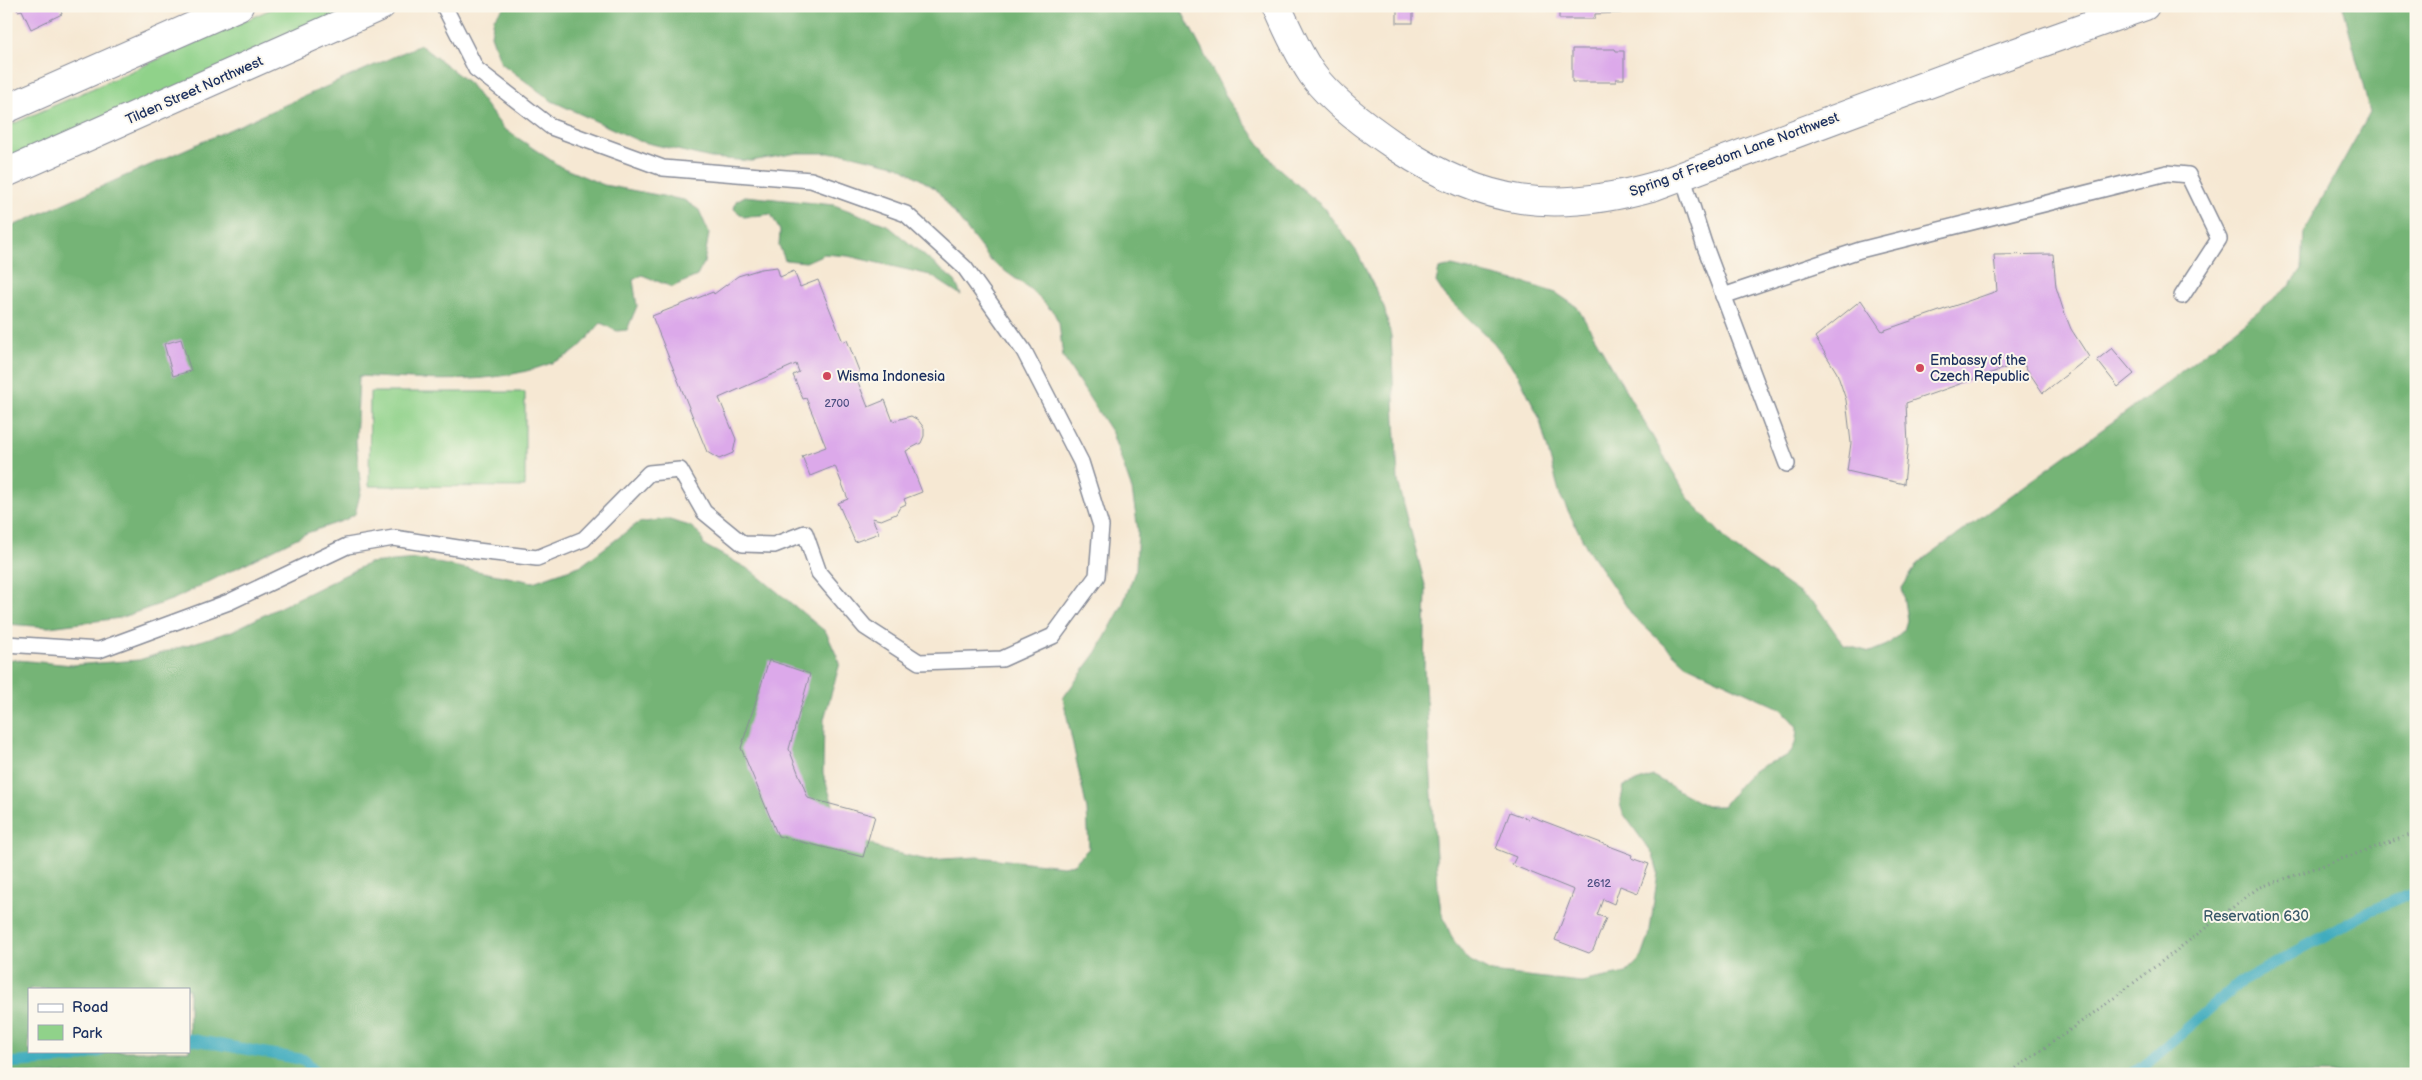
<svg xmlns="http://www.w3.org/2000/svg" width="2422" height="1080" viewBox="0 0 2422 1080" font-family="'Balsamiq Sans',sans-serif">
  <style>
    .green { fill: #90d28a; stroke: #568074 }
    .forest { fill: #74b476; stroke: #48726a; fill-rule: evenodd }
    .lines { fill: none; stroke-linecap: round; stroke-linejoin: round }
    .stream { stroke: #3facbe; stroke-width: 11 }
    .building { fill: #dca9ea }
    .service-casing { stroke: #888c98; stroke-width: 18 }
    .minor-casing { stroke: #888c98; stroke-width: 30 }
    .tertiary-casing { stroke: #888c98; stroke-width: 30 }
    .path { stroke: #888c98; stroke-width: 3; stroke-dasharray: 1 4; stroke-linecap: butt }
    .service { stroke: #fff; stroke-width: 15 }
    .minor { stroke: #fff; stroke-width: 28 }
    .tertiary { stroke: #fff; stroke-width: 28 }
    .poi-dot { fill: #d1495b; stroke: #fbf7ec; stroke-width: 2 }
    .labels { text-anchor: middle; stroke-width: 4; stroke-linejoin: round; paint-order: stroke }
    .number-label { font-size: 11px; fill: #4b4e81 }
    .street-label { font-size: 14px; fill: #1b2f5e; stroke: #fbf7ec }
    .poi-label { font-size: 14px; fill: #1b2f5e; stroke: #fbf7ec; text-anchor: start }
    .park-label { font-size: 14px; fill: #385869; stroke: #fbf7ec }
  </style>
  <rect width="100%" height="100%" fill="#fbf7ec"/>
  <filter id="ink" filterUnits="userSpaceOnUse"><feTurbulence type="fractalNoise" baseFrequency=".02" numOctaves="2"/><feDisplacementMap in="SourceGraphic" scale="10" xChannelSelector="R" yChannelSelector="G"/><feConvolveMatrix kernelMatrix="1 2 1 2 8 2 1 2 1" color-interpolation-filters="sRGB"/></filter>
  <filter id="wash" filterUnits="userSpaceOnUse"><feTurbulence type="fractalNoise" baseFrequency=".0096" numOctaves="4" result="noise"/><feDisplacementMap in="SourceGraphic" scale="20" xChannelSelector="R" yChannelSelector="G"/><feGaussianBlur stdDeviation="1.12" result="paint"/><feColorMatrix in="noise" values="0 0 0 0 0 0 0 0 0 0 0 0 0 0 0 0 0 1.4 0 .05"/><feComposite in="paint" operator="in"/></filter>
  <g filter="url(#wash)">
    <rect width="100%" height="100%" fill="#f6e8d3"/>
    <!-- green -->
    <g class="green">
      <path d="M278,6h89l-361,160v-39z"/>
      <path d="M370,392h155v95l-156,-1z"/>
    </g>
    <!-- forest -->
    <g class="forest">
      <path d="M505,6h674l49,94 47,65 48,42 34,45 27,55 7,29 7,145 28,108 -2,80 14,219 3,23 11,27 15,21 24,13 90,10 45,-9 16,-16 7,-20 9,-65 -5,-17 -30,-42 -3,-9 4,-18 29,-10 53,30h17c9,-11 18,-24 29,-33 23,-20 44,-5 45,-46l-15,-18 -97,-45 -52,-48 -46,-68 -27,-53 -21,-78 -20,-41 -25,-33 -49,-47 -9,-14 3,-13 13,-3 76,18 28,9 21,14 112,192 43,47 83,58 29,41 26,7 17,-7 17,-15 3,-10 -5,-32 16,-25 251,-182 121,-95 12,-16 2,-39 66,-118 -27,-107h73v1068h-2410v-415l66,6 67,-5 93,-29 137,-68 48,-4 116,23 49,-17 56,-42 28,-4 24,7 10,8 4,11 48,26 74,61 14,31 -16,56 -1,54 11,35 16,25 33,17 44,10 51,-3 85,9 11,-2 15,-16 -2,-38 -24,-112 34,-46 25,-46 14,-37 2,-39 -6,-40 -20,-57 -49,-76 -4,-34 -5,-10 -24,-24 -39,-28 -55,-72 -37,-23 -55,-13h-47l-46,8 -40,-3 -72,-17 -87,-40 -51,-38 -10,-28 3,-17zM29,989h160v62h-160z"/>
      <path d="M420,45l49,38 34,45 58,39 43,18 80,15 15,10 10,23 -5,30 -7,13 -25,11 -30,-12 -9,5 4,26 -10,24 -10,1 -16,-8c-9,9 -18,23 -29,30 -60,35 -146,27 -213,23l-3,66 5,48 -6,24 -10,6 -38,13 -133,66 -54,19 -71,9 -43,-3v-395z"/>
      <path d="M745,196l89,9 53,20 68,56 6,14 -31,-20 -82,-19 -24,-2 -18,8 -21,-2 -6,-15 1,-14 -9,-17 -27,3 -10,-8 2,-8z"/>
    </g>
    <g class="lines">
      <!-- stream -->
      <g class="stream">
        <path d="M189,1039l116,21 11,14"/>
        <path d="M6,1063l70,-5 25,-7"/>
        <path d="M2131,1074l13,-8 95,-83 131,-72 46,-20"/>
      </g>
    </g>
    <g id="blocks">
      <!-- building -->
      <g class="building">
        <path d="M16,6h43l3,8 -31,15 -9,-19 -4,1z"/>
        <path d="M1559,6h61l1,7 -26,1v5h-36z"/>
        <rect x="1397" y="9" width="16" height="14"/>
        <path d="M1572,49h43l1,2h8v28h-8v3h-44z"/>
        <path d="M2053,254l3,33 7,22 8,20 18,28 -46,36 -21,-31 -116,41 2,42 -4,39 -57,-13 4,-28 -5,-43 -9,-27 -22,-36 46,-37 21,31 115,-40 -3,-36z"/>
        <path d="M777,267l3,10 14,-6 6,16 18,-7 25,62 4,-2 14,36 -5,1 12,30 17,-7 8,21 18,-5 7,4 6,8v8l-3,7 -15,8 16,41 -18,7 2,5 -6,3 -4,7 -15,6 -9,-2 7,15 -24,9 -17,-39 10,-4 -13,-33 -25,10 -8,-20 24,-9 -20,-49 -3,1 -10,-24 6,-3 -3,-8 -77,34 17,41 -3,14 -14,6 -12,-7 -55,-136 61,-24 1,2 24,-18 23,-7z"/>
        <path d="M181,339l10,32 -18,5 -9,-32z"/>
        <path d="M2112,348l22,26 -16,13 -21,-27z"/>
        <path d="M769,660l41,14 -21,75 19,49 67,18 -12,41 -85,-21 -37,-88z"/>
        <path d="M1510,812l19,7 1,-3 103,39 -1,3 17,6 -11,29 -18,-7 -6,18 -11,-5 -6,16 9,3 -13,32 -4,3 -34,-13 19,-50 -62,-25 4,-8 -20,-8z"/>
      </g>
    </g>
  </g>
  <g filter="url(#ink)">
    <use href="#blocks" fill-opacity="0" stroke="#888c98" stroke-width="1"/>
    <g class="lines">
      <defs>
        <g id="service">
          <path d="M1682,175l22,69 83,220"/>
          <path d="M1723,296l137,-46 307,-77 21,2 31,64 -37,57"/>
          <path d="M6,644l93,6 130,-48 118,-56 47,-8 83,13 60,7 47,-19 65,-66 31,-3 24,42 39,32 31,1 31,-12 14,40 46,54 54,35 83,-3 51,-23 44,-60 4,-50 -20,-64 -57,-111 -59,-83 -59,-54 -95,-34 -148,-12 -112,-41 -75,-58 -32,-63"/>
        </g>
        <path id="minor" d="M1277,6c10,23 21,47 35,68 20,28 58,55 86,74 87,58 157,66 257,38l322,-120 168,-60"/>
        <g id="tertiary">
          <path d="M6,109l233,-103"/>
          <path d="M6,173l375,-167"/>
        </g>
      </defs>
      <!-- service casing -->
      <use href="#service" class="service-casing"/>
      <!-- minor casing -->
      <use href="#minor" class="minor-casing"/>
      <!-- tertiary casing -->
      <use href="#tertiary" class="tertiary-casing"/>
      <!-- path -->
      <path class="path" d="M2008,1074l98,-70 152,-116 158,-55"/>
      <!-- service -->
      <use href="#service" class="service"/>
      <!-- minor -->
      <use href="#minor" class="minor"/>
      <!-- tertiary -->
      <use href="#tertiary" class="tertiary"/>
    </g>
  </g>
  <!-- markers -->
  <g class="poi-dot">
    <circle cx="1920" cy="368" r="5"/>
    <circle cx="827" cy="376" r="5"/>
  </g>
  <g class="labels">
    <!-- number labels -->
    <g class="number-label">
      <text x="837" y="407">2700</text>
      <text x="1599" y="887">2612</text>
    </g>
    <!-- street labels -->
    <g class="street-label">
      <text transform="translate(194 90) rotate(-24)" y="5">Tilden Street Northwest</text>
      <text transform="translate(1734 154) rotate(-20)" y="5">Spring of Freedom Lane Northwest</text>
    </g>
    <!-- poi labels -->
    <g class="poi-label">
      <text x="1930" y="365">Embassy of the<tspan x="1930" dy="16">Czech Republic</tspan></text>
      <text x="837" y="381">Wisma Indonesia</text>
    </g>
    <!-- park labels -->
    <g class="park-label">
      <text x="2256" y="921">Reservation 630</text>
    </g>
  </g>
  <!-- margin -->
  <rect width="2422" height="1080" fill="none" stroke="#fbf7ec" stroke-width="25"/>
  <!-- legend -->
  <rect x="28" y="988" width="162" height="65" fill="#fbf7ec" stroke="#a1a7b3"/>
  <rect x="38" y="1004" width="25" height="8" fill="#ffffff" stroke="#a1a7b3"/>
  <text x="72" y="1012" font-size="15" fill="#1b2f5e">Road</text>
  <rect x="38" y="1025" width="25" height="15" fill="#90d28a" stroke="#a1a7b3"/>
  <text x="72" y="1038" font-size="15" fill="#1b2f5e">Park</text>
</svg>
